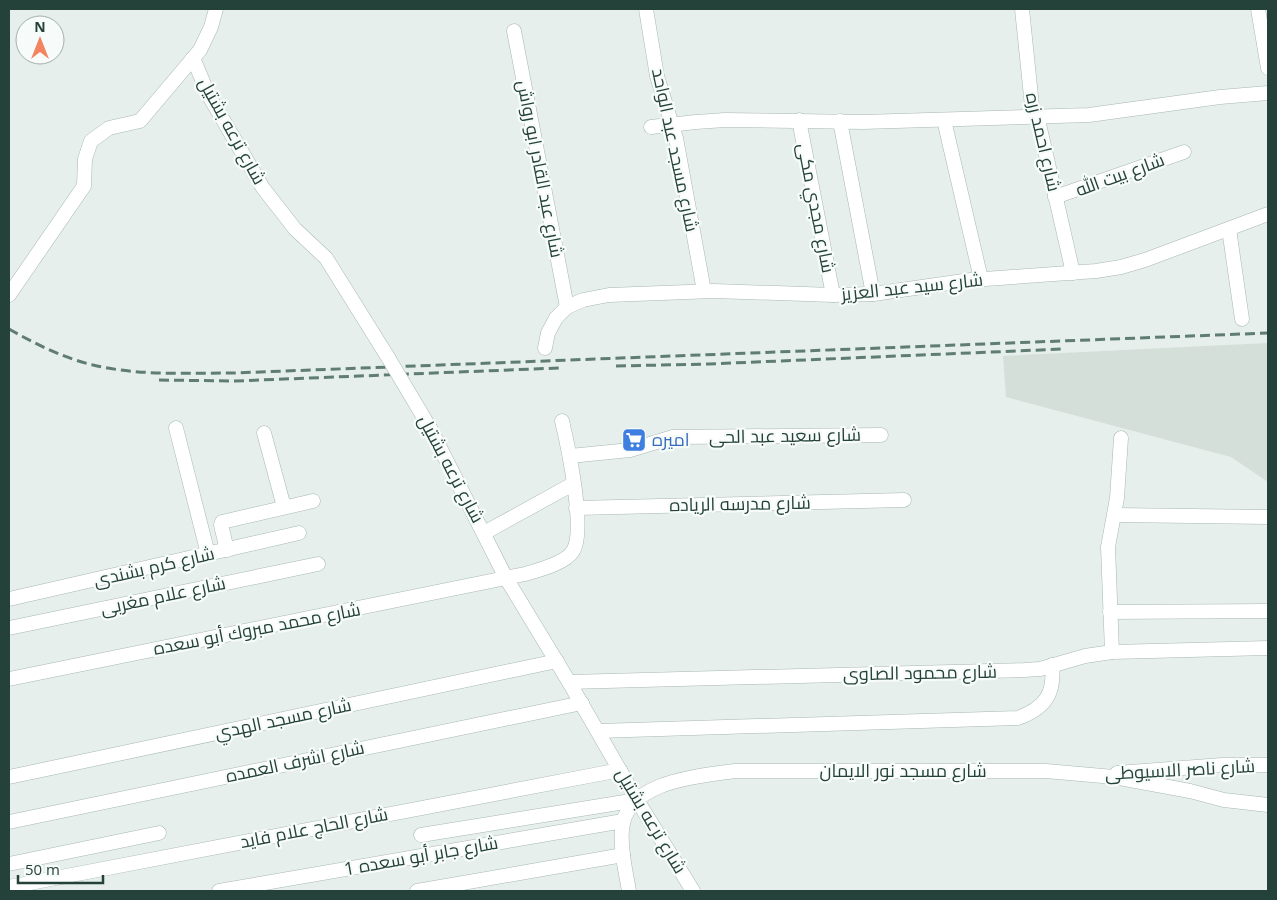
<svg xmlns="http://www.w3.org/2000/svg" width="1277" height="900" viewBox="0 0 1277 900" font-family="'Open Sans',Cairo,sans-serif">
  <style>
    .built { fill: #d4dfda }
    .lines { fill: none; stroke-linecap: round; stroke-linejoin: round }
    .street-casing { stroke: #a8b8b2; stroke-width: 15 }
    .street { stroke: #fff; stroke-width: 14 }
    .rail { stroke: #5f7d75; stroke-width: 3; stroke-dasharray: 10 5; stroke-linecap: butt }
    .street-bridge-casing { stroke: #a8b8b2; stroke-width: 15; stroke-linecap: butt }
    .street-bridge { stroke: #fff; stroke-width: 14 }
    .labels { text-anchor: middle; stroke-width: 4.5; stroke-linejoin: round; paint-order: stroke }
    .street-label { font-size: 18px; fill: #24423a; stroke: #f7fbf9 }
    .shop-label { font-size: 18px; fill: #366cbe; stroke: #f7fbf9; text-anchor: start }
  </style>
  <rect width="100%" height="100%" fill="#e6efeb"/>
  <!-- built -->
  <path class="built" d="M1268,343v139l-37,-25 -225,-60 -3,-41z"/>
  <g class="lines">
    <defs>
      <g id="street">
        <path d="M646,9l11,67 19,62 28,153"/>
        <path d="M1022,9l10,97 7,18 34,149"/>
        <path d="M1258,9l10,59"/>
        <path d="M514,31l53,276"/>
        <path d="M193,58l16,38 54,92 32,41 31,29 63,101"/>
        <path d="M799,120l34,175"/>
        <path d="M944,120l37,159"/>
        <path d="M840,121l33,173"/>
        <path d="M651,127l45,-5 29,-2 138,2 226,-7 131,-18 48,-4"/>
        <path d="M1055,197l129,-45"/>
        <path d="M1229,229l13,90"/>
        <path d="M9,295l75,-109 1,-27 6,-18 18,-13 31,-7 60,-71 11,-23 5,-18"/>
        <path d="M545,348l3,-15 8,-15 11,-11 16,-7 26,-5 105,-4 119,4 40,-1 98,-14 125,-9 25,-4 24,-7 123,-46"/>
        <path d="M176,428l32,126"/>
        <path d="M430,428l76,150 63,104 68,118 56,91"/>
        <path d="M264,433l20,74"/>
        <path d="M570,456l60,-6 43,-13 208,-2"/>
        <path d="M576,508l328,-8"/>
        <path d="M1115,515l153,2"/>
        <path d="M484,533l89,-49"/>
        <path d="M227,550l-6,-25 1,-3 91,-21"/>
        <path d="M9,599l290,-66"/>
        <path d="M1110,612l158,-1"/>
        <path d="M9,628l309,-64"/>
        <path d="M1112,652l-4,-105 9,-49 4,-60"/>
        <path d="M9,679l516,-105c14,-4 41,-11 48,-23 13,-20 -5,-105 -11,-130"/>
        <path d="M569,682l455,-12 16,-1 45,-13 27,-4 156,-4"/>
        <path d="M598,731l420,-13c27,-10 37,-24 34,-53"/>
        <path d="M1117,773l105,-8h46"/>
        <path d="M9,777l548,-116"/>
        <path d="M9,822l573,-119"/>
        <path d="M421,835l216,-35"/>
        <path d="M9,864l150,-31"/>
        <path d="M9,887l611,-117"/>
        <path d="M219,891l404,-70"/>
        <path d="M417,891l206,-36"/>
        <path d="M629,891c-3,-19 -9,-41 -7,-61 3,-49 77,-54 113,-59h311l68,6 76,14 34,9 44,5"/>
      </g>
    </defs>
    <!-- street casing -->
    <use href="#street" class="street-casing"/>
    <!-- street -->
    <use href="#street" class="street"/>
    <!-- rail -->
    <g class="rail">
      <path d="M9,329c26,15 55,29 84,36 46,11 95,8 141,8l1034,-40"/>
      <path d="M616,366l93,-2 354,-15"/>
      <path d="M159,380l76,1 324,-13"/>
    </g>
    <defs>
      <path id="street-bridge" d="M389,359l41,69"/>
    </defs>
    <!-- street-bridge casing -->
    <use href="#street-bridge" class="street-bridge-casing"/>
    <!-- street-bridge -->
    <use href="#street-bridge" class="street-bridge"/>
  </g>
  <!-- icons -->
  <defs>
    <symbol id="supermarket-square" viewBox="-11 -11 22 22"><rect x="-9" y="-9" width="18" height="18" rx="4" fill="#3f7fe0" stroke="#f7fbf9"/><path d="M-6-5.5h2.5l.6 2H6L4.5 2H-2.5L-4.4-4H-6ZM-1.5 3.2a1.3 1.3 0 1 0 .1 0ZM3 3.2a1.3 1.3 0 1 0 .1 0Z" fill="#fff"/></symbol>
  </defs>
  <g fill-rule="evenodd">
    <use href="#supermarket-square" x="620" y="426" width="28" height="28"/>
  </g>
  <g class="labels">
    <!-- street labels -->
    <g class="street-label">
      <text transform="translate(232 131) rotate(61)" y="6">شارع ترعه بشتيل</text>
      <text transform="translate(1043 142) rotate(77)" y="6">شارع احمد زره</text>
      <text transform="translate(675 150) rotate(78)" y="6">شارع مسجد عبد الواحد</text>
      <text transform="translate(540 169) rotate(79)" y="6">شارع عبد القادر ابو رواش</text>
      <text transform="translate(1120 175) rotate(-20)" y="6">شارع بيت الله</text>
      <text transform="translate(816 208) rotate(79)" y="6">شارع مجدي مكى</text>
      <text transform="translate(912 287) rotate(-6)" y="6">شارع سيد عبد العزيز</text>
      <text transform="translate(785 436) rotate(-1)" y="6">شارع سعيد عبد الحى</text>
      <text transform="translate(451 469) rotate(62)" y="6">شارع ترعه بشتيل</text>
      <text transform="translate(740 504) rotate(-1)" y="6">شارع مدرسه الرياده</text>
      <text transform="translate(154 567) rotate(-13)" y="6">شارع كرم بشندى</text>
      <text transform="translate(163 596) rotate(-12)" y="6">شارع علام مغربى</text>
      <text transform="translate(257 629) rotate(-11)" y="6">شارع محمد مبروك أبو سعده</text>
      <text transform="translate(920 673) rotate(-1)" y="6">شارع محمود الصاوى</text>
      <text transform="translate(283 719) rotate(-12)" y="6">شارع مسجد الهدي</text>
      <text transform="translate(295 762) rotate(-12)" y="6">شارع اشرف العمده</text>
      <text transform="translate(1180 770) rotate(-3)" y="6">شارع ناصر الاسيوطى</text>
      <text x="903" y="777">شارع مسجد نور الايمان</text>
      <text transform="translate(651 821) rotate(59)" y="6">شارع ترعه بشتيل</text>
      <text transform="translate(314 828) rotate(-11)" y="6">شارع الحاج علام فايد</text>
      <text transform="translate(421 856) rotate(-10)" y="6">شارع جابر أبو سعده 1</text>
    </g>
    <!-- shop labels -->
    <g class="shop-label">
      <text x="652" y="446">اميره</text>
    </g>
  </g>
  <!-- border -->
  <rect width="1277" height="900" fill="none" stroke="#24423a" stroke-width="20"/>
  <!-- north arrow -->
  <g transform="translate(40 40)"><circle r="24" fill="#f7fbf9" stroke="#a3b1ad"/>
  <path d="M0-4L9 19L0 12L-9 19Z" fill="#f4845f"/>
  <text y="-8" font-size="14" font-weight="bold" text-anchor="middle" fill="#24423a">N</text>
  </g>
  <!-- scale -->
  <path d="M18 875v8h85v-8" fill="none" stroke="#24423a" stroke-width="2.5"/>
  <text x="25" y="875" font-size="15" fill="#24423a" stroke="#f7fbf9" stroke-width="4" paint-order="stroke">50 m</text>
</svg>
